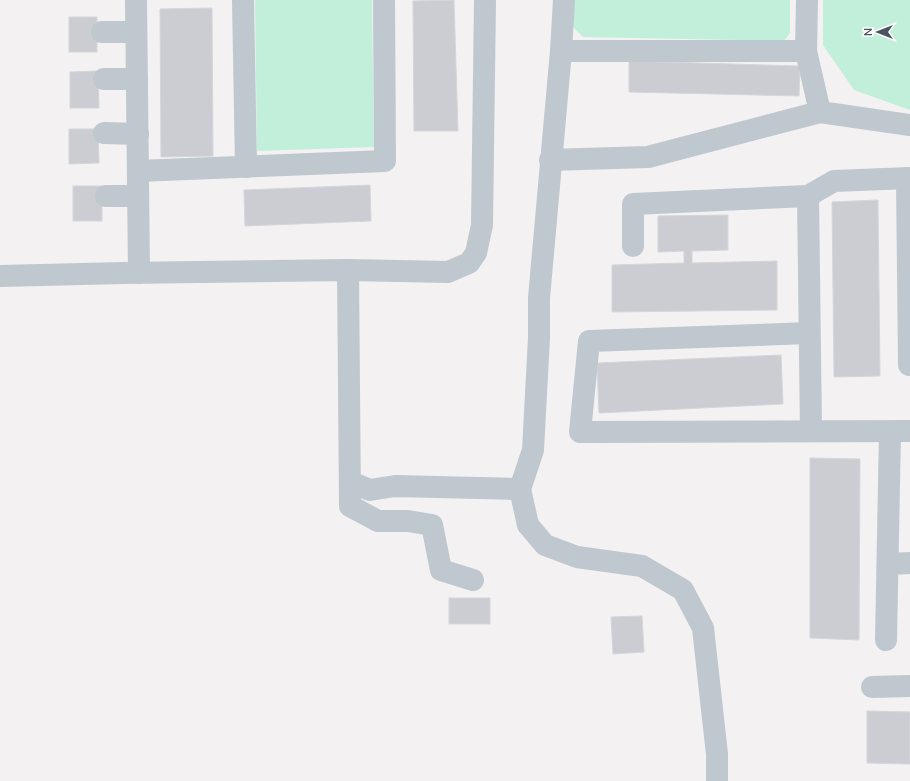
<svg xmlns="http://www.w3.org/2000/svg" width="910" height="781" viewBox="0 0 910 781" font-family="Lato,sans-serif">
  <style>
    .green { fill: #c2efd9 }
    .building { fill: #cbcdd3; stroke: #d5d6dc }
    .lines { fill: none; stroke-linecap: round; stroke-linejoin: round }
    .minor { stroke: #bfc7cf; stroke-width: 22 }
  </style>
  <rect width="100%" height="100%" fill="#f3f1f1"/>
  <!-- green -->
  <g class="green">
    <path d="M255,0h117l2,147 -117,4z"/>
    <path d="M574,0h216v33l-6,8 -201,-4 -12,-12z"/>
    <path d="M823,0h87v110l-56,-20 -31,-45z"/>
  </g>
  <!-- building -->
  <g class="building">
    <path d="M454,0l4,131h-44l-1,-130z"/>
    <path d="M212,8l1,148 -52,1 -1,-148z"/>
    <rect x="69" y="17" width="28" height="35"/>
    <path d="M629,61l171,5 -1,30 -170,-4z"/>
    <path d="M98,71l1,37h-29v-36z"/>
    <path d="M69,129h29l1,34 -30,1z"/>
    <path d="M370,185l1,36 -126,5 -1,-36z"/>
    <rect x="73" y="186" width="29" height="35"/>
    <path d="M878,200l2,176 -46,1 -2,-175z"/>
    <path d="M728,215v35l-36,1v12l85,-2v49l-165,2v-47l72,-2v-12l-26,1v-36z"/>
    <path d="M781,355l2,49 -184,9 -2,-50z"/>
    <path d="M810,458l50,1 -1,181 -49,-2z"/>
    <rect x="449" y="598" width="41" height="26"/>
    <path d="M642,616l2,36 -31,2 -2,-37z"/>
    <path d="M867,711l43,1v52l-43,-1z"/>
  </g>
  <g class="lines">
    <!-- minor -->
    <g class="minor">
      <path d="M136,0l3,273"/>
      <path d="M243,0l3,167"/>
      <path d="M564,0l-3,51 -22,247v40l-6,112 -13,39 8,36 17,20 32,12 65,9 41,24 20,38 14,126v27"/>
      <path d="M807,0l-1,51 14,61"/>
      <path d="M102,32h34"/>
      <path d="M561,51h245"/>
      <path d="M104,79h33"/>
      <path d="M104,133l34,1"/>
      <path d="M550,160l98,-3 172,-45 90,13"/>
      <path d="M138,171l247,-10 -1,-161"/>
      <path d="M907,178l2,187"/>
      <path d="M106,196h32"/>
      <path d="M633,246v-42l175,-8"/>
      <path d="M348,270l2,236 28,15h30l24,4 9,45 32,10"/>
      <path d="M0,276l123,-3 225,-3 100,2 21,-9 7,-10 6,-28 3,-225"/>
      <path d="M809,333l-220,8 -9,91 330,-1"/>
      <path d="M811,431l-3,-235 26,-15 76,-3"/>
      <path d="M350,482l20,8 25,-4 125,3"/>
      <path d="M888,564l22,-1"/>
      <path d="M886,640l4,-208"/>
      <path d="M872,687l38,-1"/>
    </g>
  </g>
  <!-- north arrow -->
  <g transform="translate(878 32) rotate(270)" stroke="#ffffff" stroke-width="3" paint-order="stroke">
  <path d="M0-3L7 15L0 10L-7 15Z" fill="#49525e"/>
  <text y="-6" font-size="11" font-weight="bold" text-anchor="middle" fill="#49525e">N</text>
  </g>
</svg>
